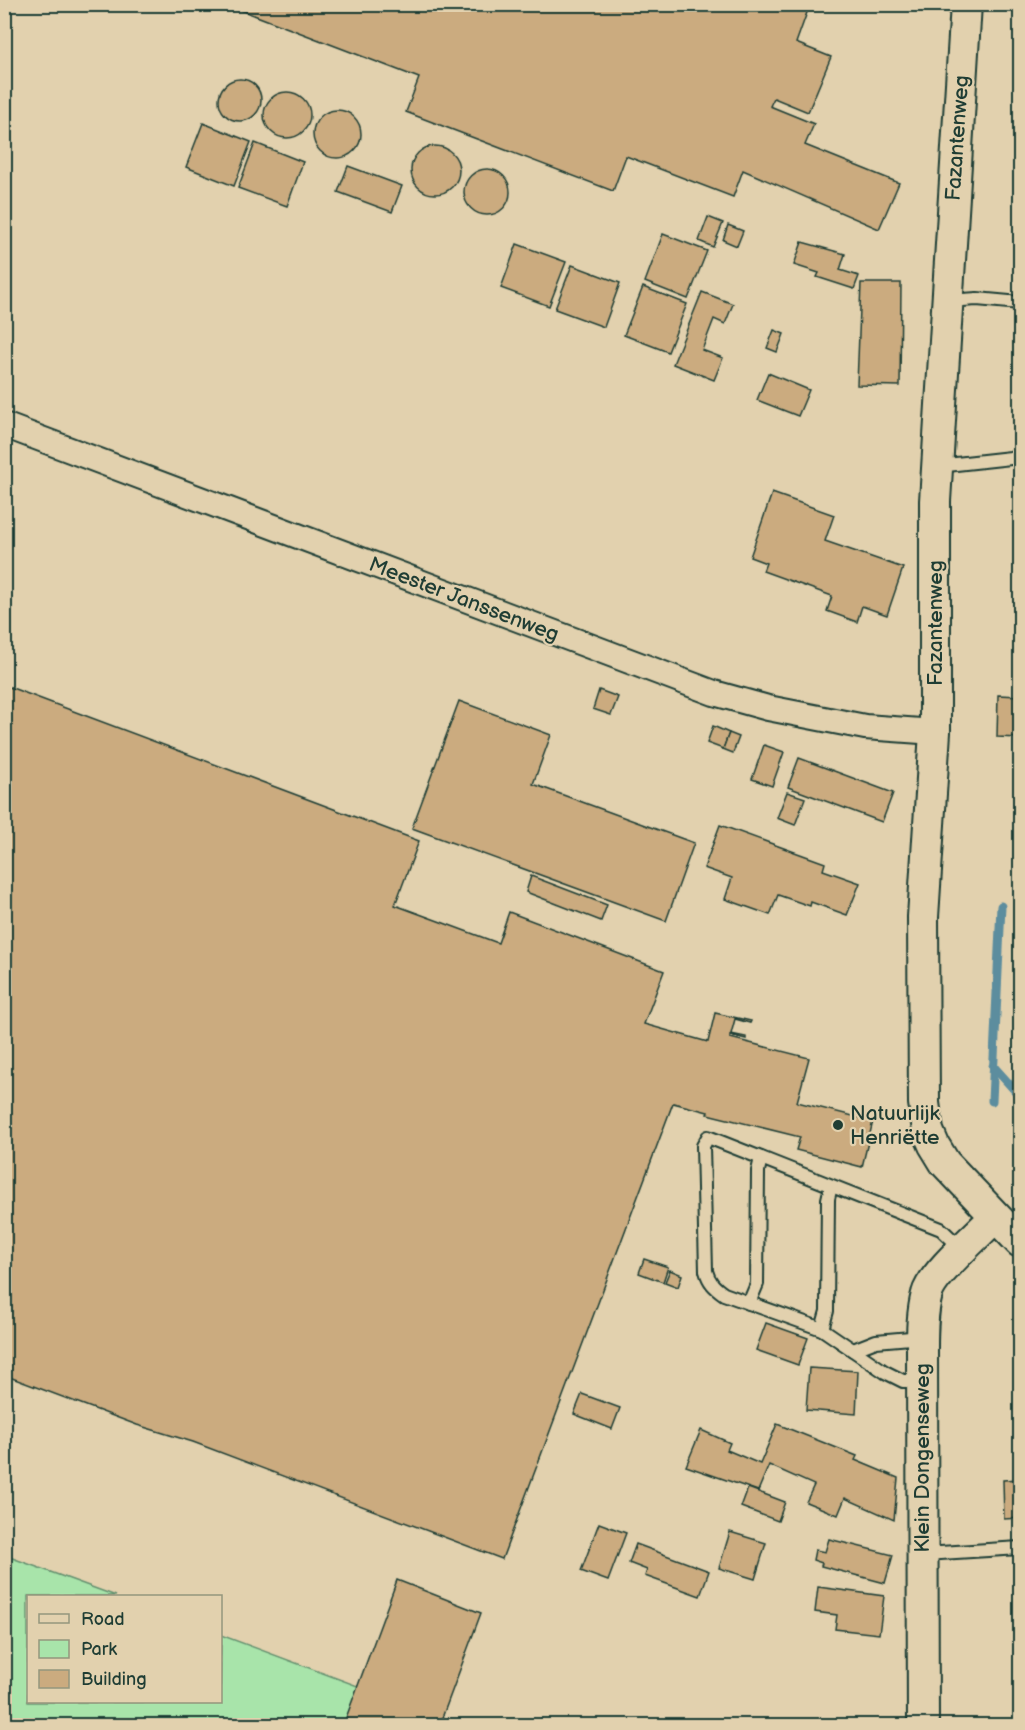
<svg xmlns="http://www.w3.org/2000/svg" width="1025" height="1730" viewBox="0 0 1025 1730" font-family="'Balsamiq Sans',sans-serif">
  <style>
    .green { fill: #a8e4aa; stroke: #64906f; stroke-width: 1.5 }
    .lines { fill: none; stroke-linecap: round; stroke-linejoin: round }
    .stream { stroke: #5c8d9e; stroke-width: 9 }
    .building { fill: #cbab7f; stroke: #1f3d34; stroke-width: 1.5 }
    .service-casing { stroke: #1f3d34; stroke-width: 16 }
    .minor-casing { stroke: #1f3d34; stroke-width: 28 }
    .tertiary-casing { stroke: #1f3d34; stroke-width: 34 }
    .service { stroke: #e2d1ae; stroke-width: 12 }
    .minor { stroke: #e2d1ae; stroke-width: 24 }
    .tertiary { stroke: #e2d1ae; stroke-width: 30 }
    .poi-dot { fill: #1f3d34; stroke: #e2d1ae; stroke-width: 2 }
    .labels { text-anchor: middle; stroke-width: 4.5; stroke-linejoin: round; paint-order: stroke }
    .street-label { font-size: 21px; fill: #1f3d34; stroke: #e2d1ae }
    .poi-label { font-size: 21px; fill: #1f3d34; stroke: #e2d1ae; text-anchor: start }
  </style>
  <rect width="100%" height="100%" fill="#e2d1ae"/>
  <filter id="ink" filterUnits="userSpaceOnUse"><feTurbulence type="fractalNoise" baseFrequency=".0167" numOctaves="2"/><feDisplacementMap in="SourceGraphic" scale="12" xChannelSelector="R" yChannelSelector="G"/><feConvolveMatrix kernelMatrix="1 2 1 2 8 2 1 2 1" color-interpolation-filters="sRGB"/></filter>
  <g filter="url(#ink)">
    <!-- green -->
    <path class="green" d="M4,1555l112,41h-88v106h192l1,-67 241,90h-451l-7,-2z"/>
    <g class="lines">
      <!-- stream -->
      <g class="stream">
        <path d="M993,1066l27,30"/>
        <path d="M992,1101l9,-195"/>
      </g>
    </g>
    <!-- building -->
    <g class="building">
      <path d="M225,4h585l-14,39 35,14 -23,55 -34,-14 -4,8 44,18 -9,21 94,38 -20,46 -136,-59 -10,27 -107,-41 -13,35 -207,-79 13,-34z"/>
      <circle cx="240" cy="100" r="21"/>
      <circle cx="287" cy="115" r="23"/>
      <circle cx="337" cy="134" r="24"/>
      <path d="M203,123l48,19 -17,44 -48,-19z"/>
      <path d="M255,143l48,19 -16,44 -49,-18z"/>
      <circle cx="435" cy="170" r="24"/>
      <path d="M348,166l54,20 -10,26 -54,-20z"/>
      <circle cx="487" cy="192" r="23"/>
      <path d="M708,217l15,6 -10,24 -14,-6z"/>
      <path d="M728,225l15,6 -6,15 -14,-6z"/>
      <path d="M663,234l44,17 -19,48 -43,-17z"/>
      <path d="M802,242l43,12 -5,16 19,6 -5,13 -37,-12 2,-4 -25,-8z"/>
      <path d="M517,244l49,18 -17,44 -48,-18z"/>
      <path d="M572,265l48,18 -16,44 -49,-18z"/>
      <path d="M861,283h40l-1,103 -43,-1z"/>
      <path d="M643,287l44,17 -19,48 -44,-17z"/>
      <path d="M702,292l31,12 -8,20 -11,-5 -12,31 21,8 -9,22 -41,-16z"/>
      <path d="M774,330l10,4 -7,18 -10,-4z"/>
      <path d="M768,373l41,17 -11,26 -41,-16z"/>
      <rect x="1017" y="472" width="3" height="59"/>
      <path d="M772,493l62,22 -9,26 78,27 -16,47 -25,-9 -5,16 -30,-11 5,-15 -69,-25 3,-8 -16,-6z"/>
      <path d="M1020,552v32h-3l-2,-31z"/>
      <path d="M4,685l415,156 -24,64 103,38 11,-31 155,59 -20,53 64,18 7,-29 36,8 -1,2 -15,-4 -4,15 15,3v2l-16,-4v3l79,20 -12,44 76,19 -11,46 -66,-17 4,-13 -93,-23 1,-2 -35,-9 -171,456 -309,-117 -56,-17 -133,-50z"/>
      <path d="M599,690l19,7 -7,18 -18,-6z"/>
      <path d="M998,695l22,1v42l-23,-1z"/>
      <path d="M459,701l92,34 -18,49 161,59 -28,78 -254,-93z"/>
      <path d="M713,726l16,7 -6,16 -16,-6z"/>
      <path d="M729,733l10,4 -6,16 -10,-4z"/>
      <path d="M764,745l20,7 -12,34 -20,-7z"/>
      <path d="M799,758l94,35 -11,29 -94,-35z"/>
      <path d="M787,792l18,6 -10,27 -18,-7z"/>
      <path d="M720,825l105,38 -2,7 37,13 -13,32 -36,-13 -1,4 -32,-11 -8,20 -45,-16 7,-21 -28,-10z"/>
      <path d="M531,876l76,29 -6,16 -75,-29z"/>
      <path d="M644,1259l24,8 -5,15 -24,-9z"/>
      <path d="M670,1270l12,5 -4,12 -13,-5z"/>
      <path d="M766,1323l42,15 -10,27 -42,-15z"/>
      <path d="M809,1368l49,3 -2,43 -50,-4z"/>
      <path d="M582,1394l38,14 -8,21 -38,-15z"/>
      <path d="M777,1424l80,32 -2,4 43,18 -4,42 -49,-22 -7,17 -32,-13 8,-17 -45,-20 -11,26 -72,-25 15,-36 29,13 -3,7 33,14z"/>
      <path d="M1020,1479v39l-16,1 -1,-39z"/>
      <path d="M748,1488l37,14 -7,19 -37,-14z"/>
      <path d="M599,1523l27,10 -18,48 -27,-10z"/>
      <path d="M730,1532l36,11 -11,36 -36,-11z"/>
      <path d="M829,1539l64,16 -8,28 -64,-17 1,-3 -9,-3 2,-10 10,2z"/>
      <path d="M636,1544l73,27 -9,25 -55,-20 2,-6 -18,-7z"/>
      <path d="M397,1580l84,33 -42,113h-96z"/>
      <path d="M818,1587l66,9 -5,38 -44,-5 2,-14 -22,-3z"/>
    </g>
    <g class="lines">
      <defs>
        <g id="service">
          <path d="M948,301l29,-2 43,4"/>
          <path d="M938,466l82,-9"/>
          <path d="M749,1303l8,-19 1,-113 3,-13"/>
          <path d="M822,1329l5,-18 1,-112 3,-13"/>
          <path d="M853,1350l23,-9 46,-4"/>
          <path d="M922,1381h-19l-18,-9 -63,-43 -98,-35c-10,-7 -15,-12 -18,-23l-3,-125 5,-9 233,92 21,20"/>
          <path d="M924,1554l96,-6"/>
        </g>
        <path id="minor" d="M4,425l710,268 54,15 97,19 70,5"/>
        <g id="tertiary">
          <path d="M966,4l-31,497v231l-12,185 1,186 4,28 6,14 11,18 75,79"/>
          <path d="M923,1726l-1,-376c0,-18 0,-38 5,-56 5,-20 52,-60 68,-77"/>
        </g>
      </defs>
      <!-- service casing -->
      <use href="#service" class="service-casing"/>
      <!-- minor casing -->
      <use href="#minor" class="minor-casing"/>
      <!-- tertiary casing -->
      <use href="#tertiary" class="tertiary-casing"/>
      <!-- service -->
      <use href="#service" class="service"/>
      <!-- minor -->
      <use href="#minor" class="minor"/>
      <!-- tertiary -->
      <use href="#tertiary" class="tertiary"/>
    </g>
  </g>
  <!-- markers -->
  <circle class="poi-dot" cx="838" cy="1125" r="6"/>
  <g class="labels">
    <!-- street labels -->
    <g class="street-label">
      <text transform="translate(957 138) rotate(-86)" y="7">Fazantenweg</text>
      <text transform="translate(464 599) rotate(21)" y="7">Meester Janssenweg</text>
      <text transform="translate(935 623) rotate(-90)" y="7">Fazantenweg</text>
      <text transform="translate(922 1458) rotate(-90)" y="7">Klein Dongenseweg</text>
    </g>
    <!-- poi labels -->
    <g class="poi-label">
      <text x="850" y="1120">Natuurlijk<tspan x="850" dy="24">Henriëtte</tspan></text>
    </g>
  </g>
  <!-- margin -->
  <rect width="1025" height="1730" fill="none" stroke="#e2d1ae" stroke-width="24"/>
  <rect x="12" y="12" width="1001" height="1706" fill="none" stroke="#1f3d34" stroke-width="2" filter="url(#ink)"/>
  <!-- legend -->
  <rect x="27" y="1595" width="195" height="108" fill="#e2d1ae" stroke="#94967d" stroke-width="1.5"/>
  <rect x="39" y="1614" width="30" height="9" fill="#e2d1ae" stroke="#94967d" stroke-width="1.5"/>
  <text x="81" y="1625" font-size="18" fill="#1f3d34">Road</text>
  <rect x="39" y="1640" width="30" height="18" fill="#a8e4aa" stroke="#94967d" stroke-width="1.5"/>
  <text x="81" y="1655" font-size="18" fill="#1f3d34">Park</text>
  <rect x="39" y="1670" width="30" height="18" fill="#cbab7f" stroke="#94967d" stroke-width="1.5"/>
  <text x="81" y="1685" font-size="18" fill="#1f3d34">Building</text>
</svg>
